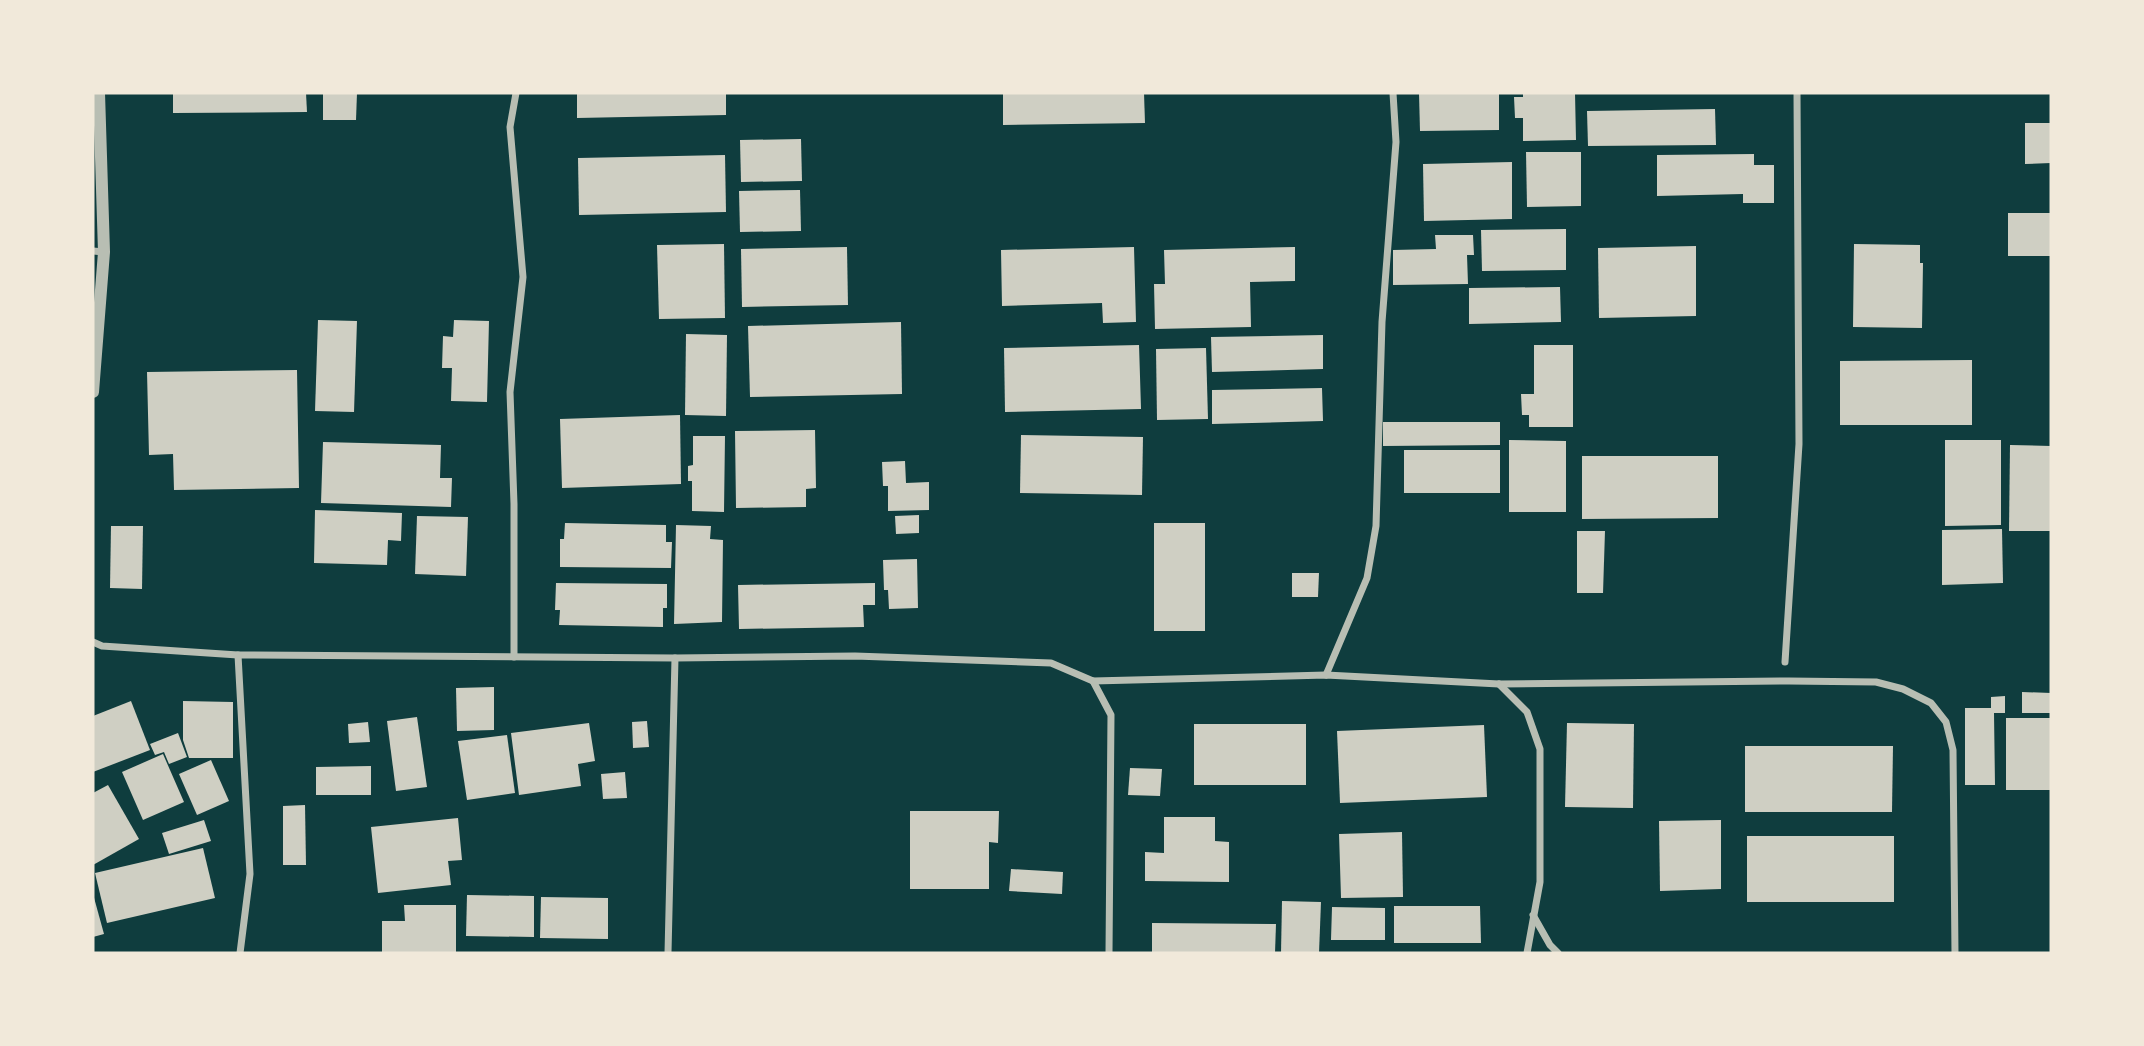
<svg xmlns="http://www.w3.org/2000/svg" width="2144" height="1046" viewBox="0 0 2144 1046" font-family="Roboto,sans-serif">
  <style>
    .building { fill: #cfcfc3 }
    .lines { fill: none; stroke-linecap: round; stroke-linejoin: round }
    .minor { stroke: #b8beb3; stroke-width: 7 }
    .tertiary { stroke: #b8beb3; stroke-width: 12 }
  </style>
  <rect width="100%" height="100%" fill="#0f3d3e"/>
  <!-- building -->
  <g class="building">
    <path d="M173,93h133l1,19 -134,1z"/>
    <path d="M323,93h34l-1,27h-33z"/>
    <path d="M577,93h149v22l-149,3z"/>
    <path d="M1003,93h141l1,30 -142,2z"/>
    <path d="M1419,93h80v37l-79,1z"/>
    <path d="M1523,93h52l1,47 -53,1v-23h-8l-1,-21h9z"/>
    <path d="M1715,109l1,36 -128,1 -1,-35z"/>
    <path d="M2025,123h26v40l-26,1z"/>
    <path d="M801,139l1,42 -61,1 -1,-42z"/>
    <path d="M1526,152h55v54l-54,1z"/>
    <path d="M1754,154v11h20v38h-31v-9l-86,2v-41z"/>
    <path d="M725,155l1,57 -147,3 -1,-57z"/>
    <path d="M1512,162v57l-88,2 -1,-57z"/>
    <path d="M800,190l1,41 -61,1 -1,-41z"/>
    <rect x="2008" y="213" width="43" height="43"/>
    <path d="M1566,229v41l-84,1 -1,-41z"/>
    <path d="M1435,235h38l1,20h-7l1,29 -75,1v-35l43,-1z"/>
    <path d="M724,244l1,74 -66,1 -2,-74z"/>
    <path d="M1854,244l66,1v18h3l-1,65 -69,-1z"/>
    <path d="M1696,246v70l-97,2 -1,-70z"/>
    <path d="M847,247l1,58 -106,2 -1,-58z"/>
    <path d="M1134,247l2,75 -33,1 -1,-20 -100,3 -1,-56z"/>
    <path d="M1295,247v34l-45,1 1,45 -96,2 -1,-45h11l-1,-34z"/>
    <path d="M1560,287l1,35 -92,2v-36z"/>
    <path d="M318,320l39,1 -3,91 -39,-1z"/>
    <path d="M454,320l35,1 -2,81 -36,-1 1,-33h-10l1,-32 10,1z"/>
    <path d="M901,322l1,72 -152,3 -2,-71z"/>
    <path d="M686,334l41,1 -1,81 -41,-1z"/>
    <path d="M1323,335v34l-111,3 -1,-35z"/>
    <path d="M1139,345l2,64 -136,3 -1,-64z"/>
    <path d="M1534,345h39v82h-44v-12h-7l-1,-21h13z"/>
    <path d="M1206,348l2,71 -51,1 -1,-71z"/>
    <path d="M1972,360v65h-132v-64z"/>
    <path d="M297,370l2,118 -125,2 -1,-36 -24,1 -2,-83z"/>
    <path d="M1322,388l1,33 -111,3v-34z"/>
    <path d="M680,415l1,69 -119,4 -2,-69z"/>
    <path d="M1383,422h117v23l-117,1z"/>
    <path d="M815,430l1,58 -10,1v18l-70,1 -1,-77z"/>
    <path d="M1021,435l122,2 -1,58 -122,-2z"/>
    <path d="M693,436h32l-1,76 -32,-1v-30h-4v-15l5,-1z"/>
    <path d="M1509,440l57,1v71h-57z"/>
    <path d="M1945,440h56v85l-56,1z"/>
    <path d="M323,442l118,3 -1,33h12l-1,29 -130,-4z"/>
    <path d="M2010,445l41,1v85h-42z"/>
    <rect x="1404" y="450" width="96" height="43"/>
    <path d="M1582,456h136v62l-136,1z"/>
    <path d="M905,461l1,22 23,-1v28l-41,1v-25h-5l-1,-24z"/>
    <path d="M315,510l87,3 -1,28 -13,-1 -1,25 -73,-2z"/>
    <path d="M919,515v18l-23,1 -1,-18z"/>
    <path d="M417,516l51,1 -2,59 -51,-2z"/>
    <path d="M565,523l101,2v17h6l-1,26 -111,-1v-28h4z"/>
    <rect x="1154" y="523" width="51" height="108"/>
    <path d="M676,525l35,1 -1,13 13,1 -1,82 -48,2z"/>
    <path d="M111,526h32l-1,63 -32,-1z"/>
    <path d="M2002,529l1,54 -61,2v-55z"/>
    <path d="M1577,531h28l-2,62h-26z"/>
    <path d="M917,559l1,49 -29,1 -1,-19h-4l-1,-30z"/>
    <path d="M1292,573h27l-1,24h-26z"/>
    <path d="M556,583l111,1v24h-4v19l-104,-2 1,-15h-5z"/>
    <path d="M875,583v22h-12l1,22 -125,2 -1,-44z"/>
    <path d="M494,687v43l-37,1 -1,-43z"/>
    <path d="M2022,692l29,1v20h-29z"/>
    <path d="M2005,696v17h-11l1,72h-30v-77h26v-11z"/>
    <path d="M131,701l19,49 -57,22v-56z"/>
    <path d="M183,701l50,1v56h-44l-6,-18z"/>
    <path d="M417,717l10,70 -31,4 -9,-70z"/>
    <rect x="2006" y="718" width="45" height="72"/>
    <path d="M647,721l2,26 -16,1 -1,-26z"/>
    <path d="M368,722l2,20 -21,1 -1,-19z"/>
    <path d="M589,723l6,38 -17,3 3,22 -62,9 -8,-62z"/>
    <path d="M1567,723l67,1 -1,84 -68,-1z"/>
    <rect x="1194" y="724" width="112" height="61"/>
    <path d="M1484,725l3,72 -147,6 -3,-72z"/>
    <path d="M178,733l9,24 -18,7 -5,-12 -9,3 -5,-11z"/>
    <path d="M507,735l8,58 -48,7 -9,-59z"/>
    <path d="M1745,746h148l-1,66h-147z"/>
    <path d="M163,754l21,48 -41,18 -21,-48z"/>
    <path d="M211,760l18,41 -32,14 -18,-41z"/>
    <path d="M371,766v29h-55v-28z"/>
    <path d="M1130,768l32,1 -2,27 -32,-1z"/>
    <path d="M625,772l2,26 -24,1 -2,-25z"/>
    <path d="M108,785l31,54 -46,26v-72z"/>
    <path d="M305,805l1,60h-23v-59z"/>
    <path d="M910,811h89l-1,32 -9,-1v47h-79z"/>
    <path d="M1164,817h51v24l14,1v40l-84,-1v-29l19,1z"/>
    <path d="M458,818l4,42 -14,1 3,24 -73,8 -7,-66z"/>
    <path d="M204,820l7,21 -42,13 -7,-21z"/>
    <path d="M1721,820v69l-61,2 -1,-70z"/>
    <path d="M1402,832l1,65 -62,1 -2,-64z"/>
    <rect x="1747" y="836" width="147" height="66"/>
    <path d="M203,848l12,50 -108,25 -12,-50z"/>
    <path d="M1011,869l52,3 -1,22 -53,-3z"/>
    <path d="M93,894l11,40 -11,3z"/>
    <path d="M467,895l67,1v41l-68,-1z"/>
    <path d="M541,897l67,1v41l-68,-1z"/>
    <path d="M1282,901l39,1 -2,51h-38z"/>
    <path d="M404,905h52v48h-74v-32h23z"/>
    <path d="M1394,906h86l1,37h-87z"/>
    <path d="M1332,907l53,1v32h-54z"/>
    <path d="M1152,923l124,1 -1,29h-123z"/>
  </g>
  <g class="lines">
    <!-- minor -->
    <g class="minor">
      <path d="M93,251l11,1"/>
      <path d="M93,642l9,4 136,9 437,3 180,-2 196,7 42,18 18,34 -2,238"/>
      <path d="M238,655l12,219 -10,79"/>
      <path d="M514,657v-153l-4,-112 13,-115 -13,-150 6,-34"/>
      <path d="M1785,662l14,-218 -2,-351"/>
      <path d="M1326,675l41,-97 9,-52 6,-204 14,-180 -3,-49"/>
      <path d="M1093,681l233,-6 173,9 290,-3 87,1 27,7 28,14 15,19 7,28 2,203"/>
      <path d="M1499,684l28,28 13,37v133l-13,71"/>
      <path d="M1533,915l17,30 8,8"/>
      <path d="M668,953l7,-295"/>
    </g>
    <!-- tertiary -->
    <path class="tertiary" d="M93,392l11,-140 -5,-159"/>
  </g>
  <!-- border -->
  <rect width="2144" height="1046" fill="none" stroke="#f1e9da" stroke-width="189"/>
</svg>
